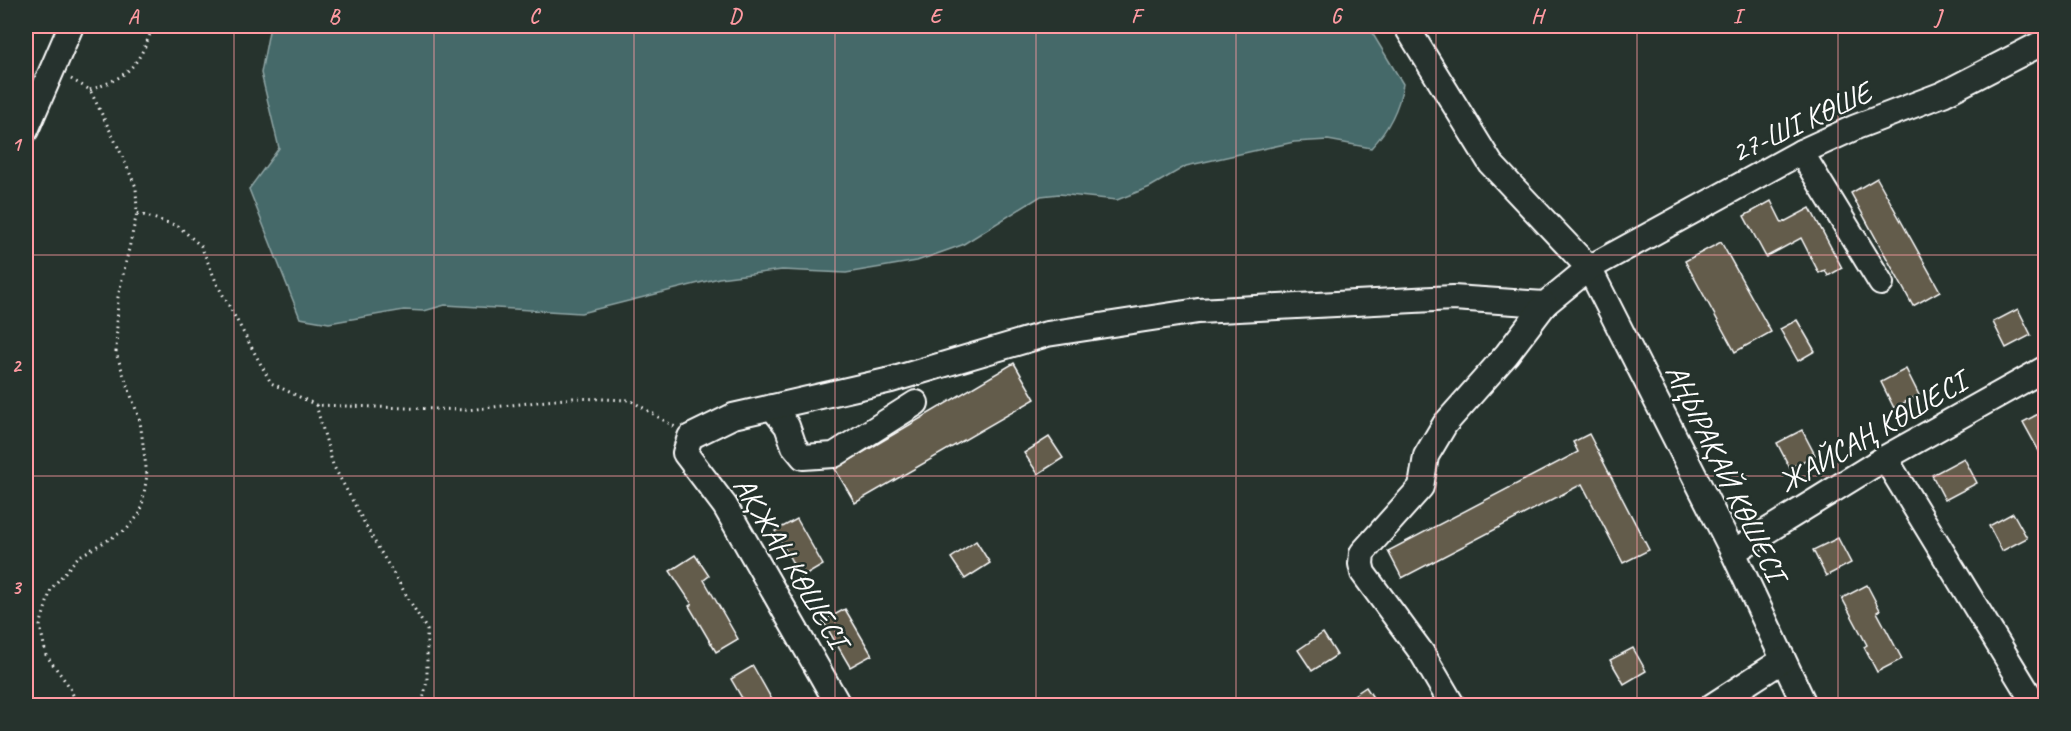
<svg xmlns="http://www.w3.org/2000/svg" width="2071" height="731" viewBox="0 0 2071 731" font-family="Caveat,sans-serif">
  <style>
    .water { fill: #456969; stroke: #8fa5a5; stroke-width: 1.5 }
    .building { fill: #645c4c; stroke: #fff; stroke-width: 1.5 }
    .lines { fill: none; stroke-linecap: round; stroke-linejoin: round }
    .minor-casing { stroke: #fff; stroke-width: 28 }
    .path { stroke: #fff; stroke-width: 3; stroke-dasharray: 1.5 4.5; stroke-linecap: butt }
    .minor { stroke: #26332d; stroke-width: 24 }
    .grid { fill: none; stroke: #ff9aa2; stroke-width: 1.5; stroke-opacity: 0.55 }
    .labels { text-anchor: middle; stroke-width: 5; stroke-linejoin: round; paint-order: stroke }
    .street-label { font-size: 30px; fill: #fff; stroke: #26332d }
    .neatline { fill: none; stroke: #ff9aa2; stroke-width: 2 }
    .grid-label { font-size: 20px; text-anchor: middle; font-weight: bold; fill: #ff9aa2 }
  </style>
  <rect width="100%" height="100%" fill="#26332d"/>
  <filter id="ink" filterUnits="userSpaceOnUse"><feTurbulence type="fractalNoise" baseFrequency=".0167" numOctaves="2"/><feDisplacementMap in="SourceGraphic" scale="12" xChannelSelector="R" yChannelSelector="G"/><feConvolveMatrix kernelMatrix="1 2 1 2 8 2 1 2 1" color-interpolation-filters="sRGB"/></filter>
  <g filter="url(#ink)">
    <!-- water -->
    <path class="water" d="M270,26h1098l35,58c-4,25 -14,45 -32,64l-43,-8 -34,2 -108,24 -36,21 -33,13 -58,-6 -18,2 -79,49 -45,16 -71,12 -64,-3 -63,8 -138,35 -136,-8 -21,6 -20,-1 -75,13 -29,-5 -51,-129 30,-41 -18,-75z"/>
    <!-- building -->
    <g class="building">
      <path d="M1877,178l63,113 -27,15 -62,-113z"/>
      <path d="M1771,201l11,22 28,-15 32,60 -14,8 -3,-6 -6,3 -18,-35 -35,19 -22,-41z"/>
      <path d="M1721,242l50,90 -36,20 -50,-91z"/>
      <path d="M2018,309l13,26 -25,13 -13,-26z"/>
      <path d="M1797,320l18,31 -17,10 -18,-32z"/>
      <path d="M1014,363l21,36 -180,104 -20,-34z"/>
      <path d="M1906,369l13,26 -25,13 -13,-26z"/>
      <path d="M2046,410v54l-23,-42z"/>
      <path d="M1802,430l13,25 -25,13 -13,-25z"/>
      <path d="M1589,434l60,116 -26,13 -41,-79 -180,94 -14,-27 190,-99 -5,-10z"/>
      <path d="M1049,437l14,21 -25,16 -14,-21z"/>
      <path d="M1964,458l13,25 -32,17 -13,-25z"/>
      <path d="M2013,513l14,25 -25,13 -13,-25z"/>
      <path d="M797,519l26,46 -22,13 -26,-47z"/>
      <path d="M1838,538l13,25 -25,13 -13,-26z"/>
      <path d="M976,541l14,22 -25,16 -14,-21z"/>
      <path d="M695,555l14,21 -5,4 34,59 -22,13 -27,-46 3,-2 -22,-33z"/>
      <path d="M1867,585l13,25 -3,2 25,47 -25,13 -13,-25 3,-2 -25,-47z"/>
      <path d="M845,609l27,46 -22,12 -27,-46z"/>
      <path d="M1323,633l14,22 -25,16 -14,-21z"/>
      <path d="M1633,648l13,23 -22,13 -14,-24z"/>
      <path d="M753,666l22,39h-29l-15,-26z"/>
      <path d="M1366,687l12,18h-39z"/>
    </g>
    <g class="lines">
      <defs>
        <g id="minor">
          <path d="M1406,26l85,138 98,104 144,284 72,154"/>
          <path d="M26,130l45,-104"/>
          <path d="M1801,152l80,131"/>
          <path d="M772,407l15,19 7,20 9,11 31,-2 82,-52"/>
          <path d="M1885,458l151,248"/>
          <path d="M1733,552l152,-94 161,-90"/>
          <path d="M839,706l-114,-200 -40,-53 5,-16 43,-21 158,-36 156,-46 151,-23 255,-13 92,6 44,-36 212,-116 55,-25 87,-33 103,-53"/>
          <path d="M1453,706l-31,-53 -59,-80 -2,-9 1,-11 59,-66 5,-31 19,-32 62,-70 38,-50"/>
          <path d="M1712,706l71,-46"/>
        </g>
      </defs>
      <!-- minor casing -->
      <use href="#minor" class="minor-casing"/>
      <!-- path -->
      <g class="path">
        <path d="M71,79l19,11 28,57 18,40 1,26 41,13 23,20 16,38 54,99 45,22 151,5 106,-12 57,2 45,27"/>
        <path d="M90,90c40,-14 49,-25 63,-64"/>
        <path d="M316,405l17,60 43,79 51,86v50l-5,26"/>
        <path d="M78,706l-9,-20 -23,-31 -6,-29 11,-37 27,-32 49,-28 14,-17 6,-37 -7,-54 -24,-68 2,-56 19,-84"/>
      </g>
      <!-- minor -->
      <use href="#minor" class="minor"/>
    </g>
  </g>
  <!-- grid -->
  <path class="grid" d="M234,26v680M434,26v680M634,26v680M835,26v680M1036,26v680M1236,26v680M1436,26v680M1637,26v680M1838,26v680M26,255h2020M26,476h2020"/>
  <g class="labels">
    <!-- street labels -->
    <g class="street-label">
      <text transform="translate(1801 122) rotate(-25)" y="10">27-ШІ КӨШЕ</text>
      <text transform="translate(1872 432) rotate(-30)" y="10">ЖАЙСАҢ КӨШЕСІ</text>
      <text transform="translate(1726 472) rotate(64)" y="10">АҢЫРАҚАЙ КӨШЕСІ</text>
      <text transform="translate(791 562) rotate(59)" y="10">АҚЖАН КӨШЕСІ</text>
    </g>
  </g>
  <!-- margin -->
  <rect width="2071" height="731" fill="none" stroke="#26332d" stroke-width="66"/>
  <rect x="33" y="33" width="2005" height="665" class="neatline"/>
  <g class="grid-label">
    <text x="133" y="23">A</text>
    <text x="334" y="23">B</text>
    <text x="534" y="23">C</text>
    <text x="735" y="23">D</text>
    <text x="935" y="23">E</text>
    <text x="1136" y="23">F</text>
    <text x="1336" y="23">G</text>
    <text x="1537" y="23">H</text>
    <text x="1737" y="23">I</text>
    <text x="1938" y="23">J</text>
    <text x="16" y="151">1</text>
    <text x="16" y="372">2</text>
    <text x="16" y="594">3</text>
  </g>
</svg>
